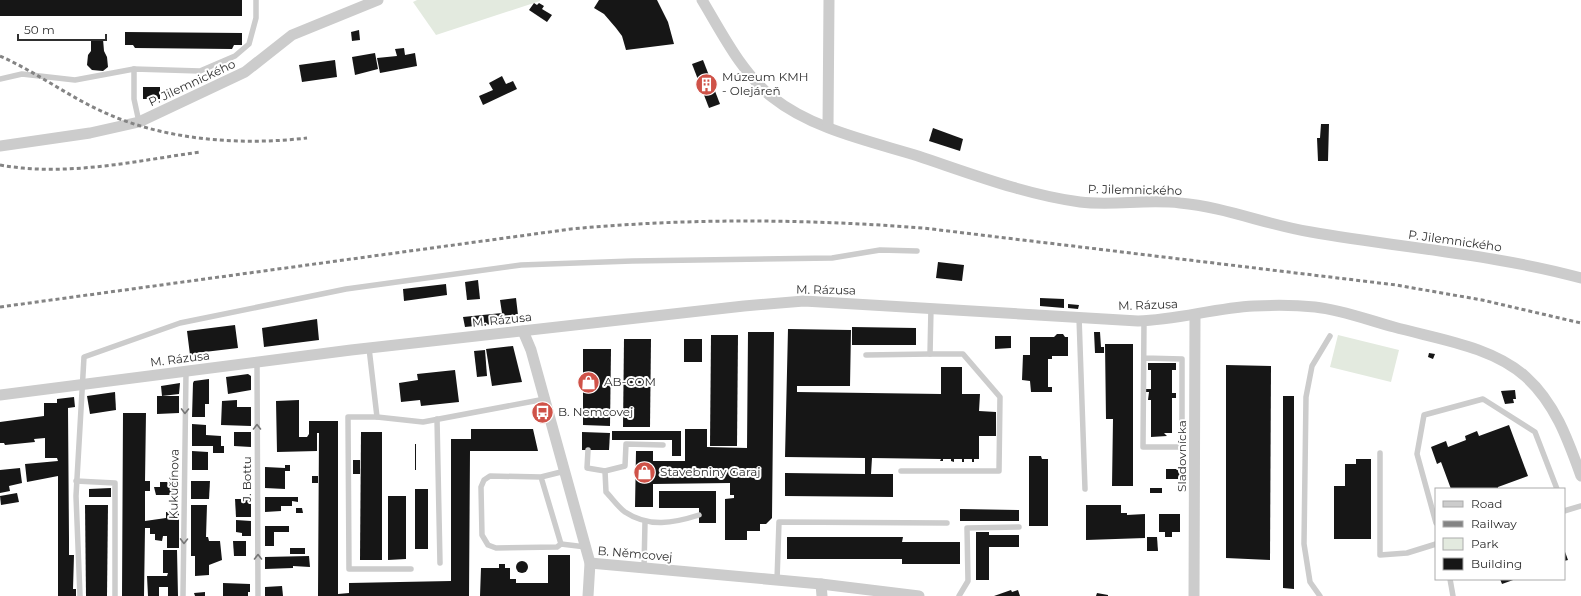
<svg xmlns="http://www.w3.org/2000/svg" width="1581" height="596" viewBox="0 0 1581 596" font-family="Montserrat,sans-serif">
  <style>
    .green { fill: #e3eadf }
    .building { fill: #161616 }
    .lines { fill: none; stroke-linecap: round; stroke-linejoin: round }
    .lane { stroke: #ccc; stroke-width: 5.5 }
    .street { stroke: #ccc; stroke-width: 11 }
    .rail { stroke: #848484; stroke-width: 3; stroke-dasharray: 4 3; stroke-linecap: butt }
    .oneway { stroke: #767676 }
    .labels { text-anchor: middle; stroke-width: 4; stroke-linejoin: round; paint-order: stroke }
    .poi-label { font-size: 12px; fill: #2f2f2f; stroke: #fff; text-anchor: start }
    .street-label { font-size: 12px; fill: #2f2f2f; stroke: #fff }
  </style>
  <rect width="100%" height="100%" fill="#fff"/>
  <!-- green -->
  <g class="green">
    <path d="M417,0h123v1l-104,34 -23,-33z"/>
    <path d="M1338,335l61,15 -8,32 -61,-15z"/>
  </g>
  <!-- building -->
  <g class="building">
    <rect x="0" y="0" width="242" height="16"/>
    <path d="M599,0h58l11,22 6,22 -48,6 -4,-14 -6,-8 -12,-14 -10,-6z"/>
    <path d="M534,3l3,2 2,-2 5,3 -2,3 10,6 -5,7 -18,-12z"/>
    <path d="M359,30l1,10 -8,1 -1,-9z"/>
    <path d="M125,32l117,1v12h-8l-2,4 -97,-1 -2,-3h-8z"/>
    <path d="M91,39h12l1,12 3,6 1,10 -5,4 -11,-1 -5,-5 1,-10 3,-4z"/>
    <path d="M404,48l1,7 10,-2 2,13 -37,7 -3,-15 20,-2 -2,-7z"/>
    <path d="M375,53l3,16 -23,6 -3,-18z"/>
    <path d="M335,60l2,17 -35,5 -3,-17z"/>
    <path d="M703,60l17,44 -11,4 -17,-44z"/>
    <path d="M502,76l4,8 7,-3 4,8 -34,16 -4,-9 14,-6 -4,-7z"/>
    <rect x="143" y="87" width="17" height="12"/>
    <path d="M1321,124h8l-1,37h-10l-1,-23h3z"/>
    <path d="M933,128l30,11 -3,12 -31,-10z"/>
    <path d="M938,262l26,3 -2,16 -26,-3z"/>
    <path d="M478,280l2,19 -13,1 -2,-18z"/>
    <path d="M446,284l1,11 -43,6 -1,-12z"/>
    <path d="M516,298l2,17h-6v4l-9,1v3l-38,4 -2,-10 39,-4 -2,-13z"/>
    <path d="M1040,298l24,1v9l-24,-2z"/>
    <path d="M1068,304l11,1 -1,4 -10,-1z"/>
    <path d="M317,319l2,21 -55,7 -2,-19z"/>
    <path d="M235,325l3,23 -42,5 1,2h-7l-3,-24z"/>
    <path d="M852,327l64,1v17h-64z"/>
    <path d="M788,329l63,1 -1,56h-53v6l144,2v-27h21v27h18l-1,17 17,1v24h-17v23h-5v3h-2v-3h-8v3h-2v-3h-8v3l-3,-1v-2h-8v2h-3l1,-2 -69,-1 -1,16h22v23l-108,-1v-23l80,1v-16l-80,-1z"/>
    <path d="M748,332h26l-2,186 -6,6h-6v7h-13v9h-22v-41l9,-1v-3h-4v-12l-77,1v23h-18l1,-56h17v10h32v-32h22v18l40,1z"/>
    <path d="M1094,332h6l1,15h3v6h-9z"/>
    <path d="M1057,334h6l2,3h3v19h-16v3h-4v28h4v5h-21l-1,-11 -8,-1 1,-25h7v-18h24z"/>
    <path d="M711,335h27l-1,111h-27z"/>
    <path d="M995,336h16v12l-16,1z"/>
    <path d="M624,339h27l-1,88h-27z"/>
    <rect x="684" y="339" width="18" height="23"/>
    <path d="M1105,344h28v142h-21l1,-67h-7z"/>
    <path d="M513,346l9,36 -30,4 -6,-37z"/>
    <path d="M583,349h28l-1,77 -27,-1z"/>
    <path d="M485,350l2,26 -10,1 -3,-26z"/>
    <path d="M1429,353l6,1 -2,5 -5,-2z"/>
    <path d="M1148,363h28v7h-4v23h4v5h-4v35h-8l3,3 -16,1v-37h-3l1,-8h-3v-3h5v-19h-3z"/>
    <path d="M1226,365l45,1 -1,194 -44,-2z"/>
    <path d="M455,370l4,32 -38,4 -1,-6 -19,2 -2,-19 19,-3 -1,-6z"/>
    <path d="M248,374l3,2v14l-23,4 -2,-17z"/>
    <path d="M209,379v25h-4v13h-13l1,-34 1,-2z"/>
    <path d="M180,383l-1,11 -17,2h17v17l-22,1v-18h5l-1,-10z"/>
    <path d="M1515,390l1,9h-3l1,4 -9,1 -4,-13z"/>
    <path d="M115,392l1,18 -26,4 -3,-18z"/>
    <path d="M1283,396h11v193l-11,-1z"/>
    <path d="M74,397l1,10 -7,1 1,131v16h5l-1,34h3v7h-18v-120l-31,6 -2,-18 33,-3 -1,-3h-12v-20l-11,1 1,3 -30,3 -1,-2h-4v-21l44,-6v-13h13v-4z"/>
    <path d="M237,400v7h14v19l-30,-1 1,-24z"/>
    <path d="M299,400v37h8l2,-3v-13h29v173l11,-1v-10l102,-2v-142h20v-10h62l5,22h-68l-1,145h-151l1,-163h-2v18l-40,1 -1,-51z"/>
    <path d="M123,413h23l-1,68h5v10h-5v30l21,-3v-6h13v36h-12v-12h-4l-1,5 -7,-1v-6h-5v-6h-5l-1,68h-22z"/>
    <path d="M192,424l14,1v10l15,1v10h3v7h-11v-7h-21z"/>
    <path d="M1509,425l19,51 -30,11v2h-47l-10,-27 -4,2 -6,-17 15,-6 2,6 18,-7 -1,-4 12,-5 2,5z"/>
    <path d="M612,431h69v25h-9v-16h-60z"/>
    <path d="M234,432h17v15l-17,-1z"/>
    <path d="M361,432h21v128h-22z"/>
    <path d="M582,432l28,1 -1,17h-27z"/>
    <rect x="415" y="444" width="1" height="26"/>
    <path d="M192,451l16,1v18h-16z"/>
    <path d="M1029,456h12l1,3h6v67h-19z"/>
    <path d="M1356,459h15v80h-37v-53h11v-22h11z"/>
    <rect x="353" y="460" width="7" height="14"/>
    <path d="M285,465h5v6h-5v18l-20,-1v-21l20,1z"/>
    <path d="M20,468l2,15 -13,3 1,5 -10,2v-23z"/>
    <rect x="1166" y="469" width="15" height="10"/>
    <rect x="312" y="476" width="6" height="7"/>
    <path d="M191,481h19l-1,18h-18z"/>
    <path d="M160,482h19v13h-23l-2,-8h6z"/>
    <path d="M111,488v9h-22v-8z"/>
    <rect x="1150" y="488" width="12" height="5"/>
    <rect x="415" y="489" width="13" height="60"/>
    <path d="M659,491h57v32h-17v-15h-40z"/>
    <path d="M17,493l2,9 -18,3 -1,-9z"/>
    <path d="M388,496h18v63l-18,1z"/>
    <path d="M265,497h33v5l-6,-1v5h-11v5l-16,1z"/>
    <path d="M235,499h16v18h-15z"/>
    <path d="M85,505h23l-1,91h-21z"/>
    <path d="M191,505h16l-1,32h2l1,4h11l2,19 -13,5v10l-14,1v-20h-4z"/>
    <path d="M1086,505h35v8h6v2l18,-1v24l-59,2z"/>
    <path d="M296,508h6l1,5h-7z"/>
    <path d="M960,509l59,1v11h-59z"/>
    <path d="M1159,514h21v18h-8v5h-7v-5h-6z"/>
    <path d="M236,520l15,1v15h-9v-3l-6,-1z"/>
    <path d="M265,526h24v6h-15v14h-9z"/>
    <path d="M976,532h13v3h30v12h-30v33h-13z"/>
    <path d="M787,537h116l-1,5h58v22h-58v-5h-115z"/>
    <path d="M1147,537h10l1,14h-11z"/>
    <path d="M233,541h13v15h-12z"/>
    <rect x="290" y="548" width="15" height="6"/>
    <path d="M1564,549l4,11 -4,1z"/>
    <path d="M163,550h14l1,46h-10v-9h-9v9h-11l-1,-20h20l1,-3h-5z"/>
    <path d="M548,555h22v41h-90l1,-28h18v-4h6v4h5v11h6v4h32z"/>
    <path d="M309,556l1,11 -17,-1v2l-28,1v-12z"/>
    <circle cx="522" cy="567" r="6"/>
    <path d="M1500,579h16l-14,5z"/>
    <path d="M223,583l27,1v8h-2v4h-25z"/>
    <path d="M282,586l1,10h-18v-9z"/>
    <path d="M1011,590l1,2 6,-2 2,6h-26z"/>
    <path d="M205,592v4h-10l-1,-3z"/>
    <path d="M1097,593l11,2v1h-12z"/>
  </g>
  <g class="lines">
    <!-- lane -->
    <g class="lane">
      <path d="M0,79l22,-5 53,6 59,-11"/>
      <path d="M139,122l-5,-23v-30l66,2 35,-15 14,-12 7,-26v-18"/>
      <path d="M1079,317l6,172"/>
      <path d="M1144,321l-1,126h39v-88l-38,-1"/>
      <path d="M369,348l8,69 46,5 122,-23"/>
      <path d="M866,355l64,-1"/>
      <path d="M257,362l1,234"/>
      <path d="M377,417h-29l1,152h62"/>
      <path d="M437,419l3,144"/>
      <path d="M588,450l-1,18 18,3 20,-5 1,-22 37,1"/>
      <path d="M1380,453v102l27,-2 29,-9"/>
      <path d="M605,471l1,21c6,6 12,15 19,20 24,16 49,11 74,3"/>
      <path d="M901,471h98l1,-74 -37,-43h-33l1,-46"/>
      <path d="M541,477l20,67 -4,3 -61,1 -8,-3 -6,-10 -1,-48 3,-7 6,-4 51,1 24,-6"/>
      <path d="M76,481l39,2v113"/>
      <path d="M1564,511l17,-5"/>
      <path d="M1436,523l-19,-69 7,-39 59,-16 52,33 22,57"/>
      <path d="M561,544l25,3"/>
      <path d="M644,568l1,-46"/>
      <path d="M1450,579l3,17"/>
      <path d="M777,580l2,-58 168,1"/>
      <path d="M80,596l-4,-100 8,-139 96,-34 166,-34 175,-24 111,-4 200,-3 48,-8 37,1"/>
      <path d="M183,596l3,-224"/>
      <path d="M959,596l9,-15 -1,-53 52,-1"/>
      <path d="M1320,596l-10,-14 -6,-38 2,-147 6,-31 18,-30"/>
    </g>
    <!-- street -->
    <g class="street">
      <path d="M702,0c20,33 39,72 70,97 40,32 97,44 146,59 51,17 108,39 162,46 33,4 67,-3 100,1 45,4 87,22 131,29 90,16 182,22 270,46"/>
      <path d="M828,127l1,-127"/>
      <path d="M0,146l90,-13 49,-11 106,-50 47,-37 86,-35"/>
      <path d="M523,331l8,19 59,213 -2,33"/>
      <path d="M0,395l351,-45 393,-44 60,-5 334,20c40,-1 76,-13 116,-15 20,-1 41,-1 61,1 27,3 53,13 79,20 43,12 98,19 132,50 29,26 42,63 55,99"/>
      <path d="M590,563l231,21 98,12"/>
      <path d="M821,584l1,12"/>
      <path d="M1194,596l1,-281"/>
    </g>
    <!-- rail -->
    <g class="rail">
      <path d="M0,56c34,15 65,38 99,54 62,30 140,36 208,28"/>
      <path d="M0,165c66,12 135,-4 200,-13"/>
      <path d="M0,307l571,-78c118,-11 234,-10 352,-1l473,57 86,15 99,23"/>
    </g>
  </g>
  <!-- one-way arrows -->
  <defs><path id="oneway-chevron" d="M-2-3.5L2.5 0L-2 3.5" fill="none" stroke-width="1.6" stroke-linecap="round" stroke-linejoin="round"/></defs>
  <g class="oneway">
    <use href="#oneway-chevron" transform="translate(185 411) rotate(91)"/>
    <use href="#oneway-chevron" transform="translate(257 427) rotate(-90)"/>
    <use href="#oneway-chevron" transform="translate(184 541) rotate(91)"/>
    <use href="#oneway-chevron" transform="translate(258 557) rotate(-90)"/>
  </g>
  <!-- icons -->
  <defs>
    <symbol id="building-disc" viewBox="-11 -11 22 22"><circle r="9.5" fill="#cf5248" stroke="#fff"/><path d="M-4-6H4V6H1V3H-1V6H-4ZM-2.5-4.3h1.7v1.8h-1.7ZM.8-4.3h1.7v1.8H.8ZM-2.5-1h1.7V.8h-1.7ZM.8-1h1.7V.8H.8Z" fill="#fff"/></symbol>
    <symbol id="shop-disc" viewBox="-11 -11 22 22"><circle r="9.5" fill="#cf5248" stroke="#fff"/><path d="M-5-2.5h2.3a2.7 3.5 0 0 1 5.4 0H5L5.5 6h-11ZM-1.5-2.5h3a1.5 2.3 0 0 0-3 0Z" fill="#fff"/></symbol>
    <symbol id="bus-disc" viewBox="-11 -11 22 22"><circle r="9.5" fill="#cf5248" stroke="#fff"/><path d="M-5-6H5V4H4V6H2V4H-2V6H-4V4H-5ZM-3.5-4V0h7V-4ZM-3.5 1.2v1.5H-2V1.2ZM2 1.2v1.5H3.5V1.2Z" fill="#fff"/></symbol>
  </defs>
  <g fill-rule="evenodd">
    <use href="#building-disc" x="694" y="72" width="25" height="25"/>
    <use href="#shop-disc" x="576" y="370" width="25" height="25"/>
    <use href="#bus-disc" x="530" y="400" width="25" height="25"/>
    <use href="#shop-disc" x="632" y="460" width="25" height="25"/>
  </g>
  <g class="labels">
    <!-- poi labels -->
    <g class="poi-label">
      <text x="722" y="81">Múzeum KMH<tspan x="722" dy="14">- Olejáreň</tspan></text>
      <text x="604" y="386">AB-COM</text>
      <text x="558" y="416">B. Nemcovej</text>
      <text x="660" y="476">Stavebniny Garaj</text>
    </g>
    <!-- street labels -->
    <g class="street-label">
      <text transform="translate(192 83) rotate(-25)" y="4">P. Jilemnického</text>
      <text transform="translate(1135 190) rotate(1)" y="4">P. Jilemnického</text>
      <text transform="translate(1455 241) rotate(8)" y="4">P. Jilemnického</text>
      <text transform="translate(826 290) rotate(1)" y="4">M. Rázusa</text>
      <text transform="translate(1148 305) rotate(-2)" y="4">M. Rázusa</text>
      <text transform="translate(502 320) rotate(-6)" y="4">M. Rázusa</text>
      <text transform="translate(180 359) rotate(-7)" y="4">M. Rázusa</text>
      <text transform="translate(1182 456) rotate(-90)" y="4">Sladovnícka</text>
      <text transform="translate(247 479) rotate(-90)" y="4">J. Bottu</text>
      <text transform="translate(174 484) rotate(-89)" y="4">Kukučínova</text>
      <text transform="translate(635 554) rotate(5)" y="4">B. Němcovej</text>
    </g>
  </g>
  <!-- legend -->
  <rect x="1435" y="488" width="130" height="92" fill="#ffffff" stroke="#acacac"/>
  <rect x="1443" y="501" width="20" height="6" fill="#cccccc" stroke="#acacac"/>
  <text x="1471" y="508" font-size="12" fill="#2f2f2f">Road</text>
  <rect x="1443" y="521" width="20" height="6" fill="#848484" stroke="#acacac"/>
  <text x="1471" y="528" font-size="12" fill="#2f2f2f">Railway</text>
  <rect x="1443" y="538" width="20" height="12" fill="#e3eadf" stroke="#acacac"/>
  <text x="1471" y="548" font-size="12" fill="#2f2f2f">Park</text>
  <rect x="1443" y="558" width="20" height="12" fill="#161616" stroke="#acacac"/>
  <text x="1471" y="568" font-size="12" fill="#2f2f2f">Building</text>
  <!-- scale -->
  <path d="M18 34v6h88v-6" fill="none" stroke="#2f2f2f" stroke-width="2"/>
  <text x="24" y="34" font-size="12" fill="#2f2f2f" stroke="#ffffff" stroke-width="3" paint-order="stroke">50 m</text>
</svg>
